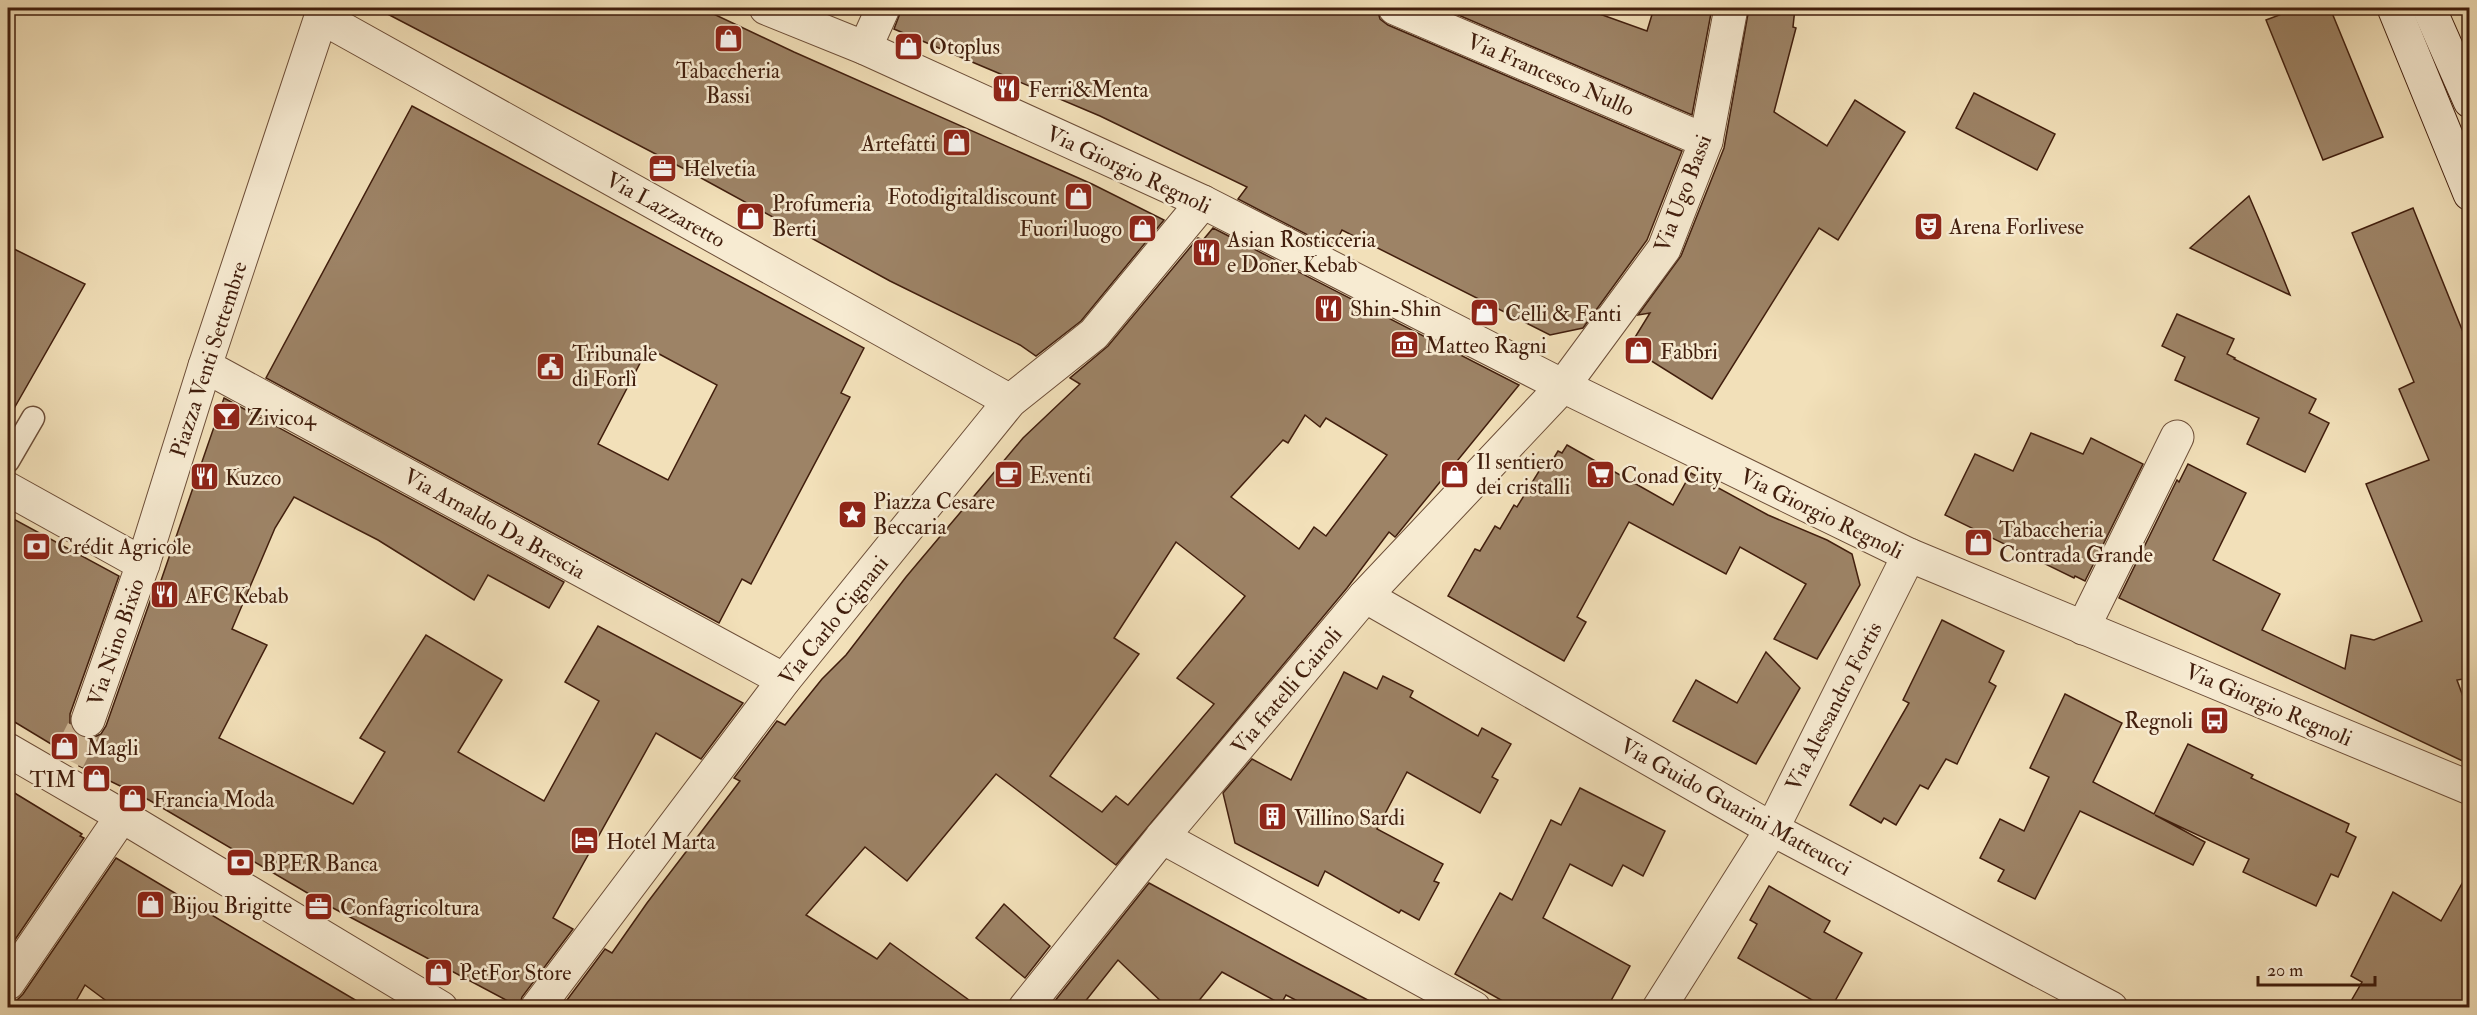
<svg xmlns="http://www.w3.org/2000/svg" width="2477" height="1015" viewBox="0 0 2477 1015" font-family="'IM FELL Double Pica',serif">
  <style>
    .building { fill: #9d8366; stroke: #411e0d; stroke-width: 1.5; fill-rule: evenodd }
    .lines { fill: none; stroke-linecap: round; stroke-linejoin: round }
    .pedestrian-tunnel { stroke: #cfb997; stroke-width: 33; stroke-dasharray: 33 16; stroke-linecap: butt }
    .service-casing { stroke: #6d4e38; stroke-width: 25 }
    .pedestrian-casing { stroke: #6d4e38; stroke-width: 35 }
    .minor-casing { stroke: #6d4e38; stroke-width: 35 }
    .secondary-casing { stroke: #411e0d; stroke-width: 35 }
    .service { stroke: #f7ebd2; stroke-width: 22 }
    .pedestrian { stroke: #f7ebd2; stroke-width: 33 }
    .minor { stroke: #f7ebd2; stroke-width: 33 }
    .secondary { stroke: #f7ebd2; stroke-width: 33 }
    .labels { text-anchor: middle; stroke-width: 5; stroke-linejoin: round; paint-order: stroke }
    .poi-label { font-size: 22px; fill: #411e0d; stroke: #f7ebd2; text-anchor: start }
    .street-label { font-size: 22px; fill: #411e0d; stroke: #f7ebd2 }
  </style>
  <rect width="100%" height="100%" fill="#f2e0b9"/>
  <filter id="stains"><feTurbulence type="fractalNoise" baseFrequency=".00333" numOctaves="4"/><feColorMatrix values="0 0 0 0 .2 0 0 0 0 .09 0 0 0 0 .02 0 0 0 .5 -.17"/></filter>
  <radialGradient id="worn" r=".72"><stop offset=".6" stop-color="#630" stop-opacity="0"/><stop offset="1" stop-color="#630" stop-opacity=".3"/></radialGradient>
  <!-- building -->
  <g class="building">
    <path d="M376,8h325l93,44 298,132 72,36 -83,101 -45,35 -16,-11 -130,-64 -198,-108z"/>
    <path d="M902,8h475l3,11 8,6 294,126 -35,89 -64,88 -33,7 -208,-105 -9,18 -95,-49 9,-12 -147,-71 -206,-87z"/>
    <path d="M1442,8h141l64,23 7,-23h58l-20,107z"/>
    <path d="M1749,8h46l-2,19 3,1 -22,84 53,34 28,-46 50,32 -67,108 -19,-12 -107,171 -83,-52 21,-34 -12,2 43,-59 43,-108z"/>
    <path d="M2298,8h32l53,129 -60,23 -57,-140z"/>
    <path d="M1974,93l81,41 -18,36 -81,-42z"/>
    <path d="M412,106l452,242 -23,45 9,4 -99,187 -9,-5 -23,44 -453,-245zM648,348l69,37 -49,95 -70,-36z"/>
    <path d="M2249,196l15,35 26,64 -100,-47z"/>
    <path d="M2413,208l56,139v331l-12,2 12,33v51l-350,-166 58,-118 2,2 9,-18 58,29 -33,67 67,34 -18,36 83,39 6,-34 23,5 48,-19 -56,-137 63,-24 -30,-71 15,-7 -62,-149z"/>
    <path d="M1213,228l306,157 -123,151 -1,1 -6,-5 -42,56 -231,277 -120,-91 -89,107 -42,-34 -59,68 71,44 13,-16 90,65h-419l44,-59 7,4 35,-50 93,-122 -6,-3 43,-57 8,4 37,-46 24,-24 60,-78 117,-139 57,-54 -10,-6 38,-32 90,-108 5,2zM1305,415l15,12 6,-9 61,37 -61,81 -12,-9 -15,22 -68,-52 52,-57 5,3zM1176,542l69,54 -68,82 37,26 -86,101 -12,-9 -14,16 -52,-36 89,-122 -25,-16z"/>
    <path d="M8,246l77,38 -77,135z"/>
    <path d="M2177,314l57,25 -7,15 8,4 -1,1 82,40 -7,14 20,10 -24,49 -58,-28 12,-26 -84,-38 10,-23 -23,-11z"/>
    <path d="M224,398l340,184 -15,26 -61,-33 -14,25 -96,-60 -84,-43 -19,31 -43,101 35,16 -48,93 134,66 32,-52 -25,-14 66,-103 76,45 -44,72 86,49 55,-100 -34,-19 33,-56 145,77 -42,56 -45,-26 -103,185 20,11 -51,68 -3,10 -186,-99 -184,-108 -70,-34 2,-4 -73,-44v-202l111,60 -49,138v10l4,9 8,5h10l9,-4 5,-8 47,-133 3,2z"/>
    <path d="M2031,433l52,21 8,-16 52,26 -58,117 -10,-5 -1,2 -129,-63 30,-61 38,17z"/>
    <path d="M1567,445l106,60 18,-32 77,42 59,25 25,14 8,31 -43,74 -43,-20 32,-55 -66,-37 -14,27 -97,-52 -52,95 9,5 -22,39 -116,-65 27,-47 5,2 15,-25 5,3 14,-24 3,2 27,-44 5,3 9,-15 4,2z"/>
    <path d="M1942,620l62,31 -15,31 7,4 -39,78 -11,-5 -18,30 -8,-4 -24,40 -12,-7 -3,5 -31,-18 59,-102 -6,-3z"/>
    <path d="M1766,652l34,36 -44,76 -83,-43 23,-41 41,23z"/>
    <path d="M1344,672l33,17 6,-13 30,15 -3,6 68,39 4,-8 29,16 -19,33 6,3 -18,33 -73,-41 -30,57 66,35 -9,17 5,2 -20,37 -18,-10 -2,3 -74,-42 -7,15 -83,-43 -12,-50 29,-34 39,21z"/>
    <path d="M2065,694l57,29 -29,59 61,32 34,-70 65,31 -2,3 98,46 -3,8 10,5 -18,40 -7,-3 -15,32 -73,-34 6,-13 -94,-44 50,27 -12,23 -113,-54 -45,88 -37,-18 6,-11 -24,-12 20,-39 24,12 25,-54 -19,-9z"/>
    <path d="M1580,788l85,43 -22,45 -20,-11 -11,21 -42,-22 -27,54 87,48 -23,42h-92l-60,-34 45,-81 12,7 39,-80 10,5z"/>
    <path d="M8,789l74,45 -2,2 4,2 -76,112z"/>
    <path d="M116,858l168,100 85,50h-253l-31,-23 -13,23h-64v-6l9,-2 6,-6z"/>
    <path d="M2469,871v137h-122l15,-26 -11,-6 42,-84 48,29z"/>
    <path d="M1149,883l152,82 82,43h-72l-25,-13 -5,9 -59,-32 -29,36h-25l-50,-48 -38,48h-19l-7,-6z"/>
    <path d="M1769,886l61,35 -6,11 38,21 -31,55h-5l-88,-50 19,-34 -7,-4z"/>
    <path d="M1004,904l46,42 -25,32 -49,-40z"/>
  </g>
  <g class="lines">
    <!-- pedestrian-tunnel -->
    <path class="pedestrian-tunnel" d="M68,760l20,-40"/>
    <defs>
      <path id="service" d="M8,461l25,-43"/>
      <g id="pedestrian">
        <path d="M865,48l18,-40"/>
        <path d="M8,489l135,75 62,-198"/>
        <path d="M88,720l55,-156"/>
      </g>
      <g id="minor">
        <path d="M324,8l-119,358 579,314"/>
        <path d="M766,8l99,40 338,154 360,184 346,169 561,233"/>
        <path d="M1395,8l311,133"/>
        <path d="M321,17l689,384"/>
        <path d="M1365,596l407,233 339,179"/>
        <path d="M2083,628l94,-191"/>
        <path d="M8,750l114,66 319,192"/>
        <path d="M1162,837l312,171"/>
        <path d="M8,983l114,-167"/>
        <path d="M537,1008l247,-328 226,-279 84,-67 109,-132"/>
        <path d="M1025,1008l137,-171 203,-241 198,-210 101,-137 42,-108 25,-133"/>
        <path d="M1659,1008l113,-179 137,-274"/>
      </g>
      <g id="secondary">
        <path d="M2394,8l76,186"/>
        <path d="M2429,8l41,93"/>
      </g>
    </defs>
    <!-- service casing -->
    <use href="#service" class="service-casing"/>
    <!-- pedestrian casing -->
    <use href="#pedestrian" class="pedestrian-casing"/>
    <!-- minor casing -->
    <use href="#minor" class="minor-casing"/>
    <!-- secondary casing -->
    <use href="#secondary" class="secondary-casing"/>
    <!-- service -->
    <use href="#service" class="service"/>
    <!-- pedestrian -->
    <use href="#pedestrian" class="pedestrian"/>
    <!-- minor -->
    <use href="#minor" class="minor"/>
    <!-- secondary -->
    <use href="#secondary" class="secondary"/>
  </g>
  <!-- icons -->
  <defs>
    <symbol id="shop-square" viewBox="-11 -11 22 22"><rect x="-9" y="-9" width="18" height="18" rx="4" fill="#8f2418" stroke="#f7ebd2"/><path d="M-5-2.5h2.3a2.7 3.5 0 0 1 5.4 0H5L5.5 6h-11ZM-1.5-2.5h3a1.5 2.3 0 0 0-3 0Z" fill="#fff"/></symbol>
    <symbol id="restaurant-square" viewBox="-11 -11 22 22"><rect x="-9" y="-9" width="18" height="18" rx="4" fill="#8f2418" stroke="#f7ebd2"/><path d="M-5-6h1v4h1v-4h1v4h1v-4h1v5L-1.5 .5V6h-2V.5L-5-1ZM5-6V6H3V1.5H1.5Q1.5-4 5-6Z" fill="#fff"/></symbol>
    <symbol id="office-square" viewBox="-11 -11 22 22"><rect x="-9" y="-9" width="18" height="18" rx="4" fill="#8f2418" stroke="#f7ebd2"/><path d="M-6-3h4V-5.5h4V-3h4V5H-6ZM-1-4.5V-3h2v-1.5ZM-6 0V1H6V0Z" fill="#fff"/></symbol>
    <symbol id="theatre-square" viewBox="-11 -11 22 22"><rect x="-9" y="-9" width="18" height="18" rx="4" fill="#8f2418" stroke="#f7ebd2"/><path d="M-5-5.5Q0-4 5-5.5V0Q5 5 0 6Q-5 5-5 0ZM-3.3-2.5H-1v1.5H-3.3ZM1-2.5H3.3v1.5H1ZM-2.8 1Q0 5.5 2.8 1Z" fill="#fff"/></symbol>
    <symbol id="museum-square" viewBox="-11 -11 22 22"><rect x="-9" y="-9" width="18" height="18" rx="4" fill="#8f2418" stroke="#f7ebd2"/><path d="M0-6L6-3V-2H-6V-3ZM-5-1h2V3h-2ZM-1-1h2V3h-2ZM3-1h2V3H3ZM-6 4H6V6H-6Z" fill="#fff"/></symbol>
    <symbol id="civic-square" viewBox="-11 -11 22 22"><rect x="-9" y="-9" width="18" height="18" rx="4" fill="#8f2418" stroke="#f7ebd2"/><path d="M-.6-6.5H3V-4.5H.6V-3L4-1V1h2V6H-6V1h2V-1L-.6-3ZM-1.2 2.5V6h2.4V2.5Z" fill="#fff"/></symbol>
    <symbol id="bar-square" viewBox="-11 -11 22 22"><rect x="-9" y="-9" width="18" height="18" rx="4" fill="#8f2418" stroke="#f7ebd2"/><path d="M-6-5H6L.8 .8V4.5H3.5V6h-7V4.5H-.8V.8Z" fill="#fff"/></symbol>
    <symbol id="cafe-square" viewBox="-11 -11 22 22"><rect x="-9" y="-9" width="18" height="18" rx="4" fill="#8f2418" stroke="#f7ebd2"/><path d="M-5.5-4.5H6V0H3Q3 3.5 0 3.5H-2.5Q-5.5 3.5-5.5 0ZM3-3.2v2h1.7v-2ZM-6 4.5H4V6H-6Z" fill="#fff"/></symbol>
    <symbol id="supermarket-square" viewBox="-11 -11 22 22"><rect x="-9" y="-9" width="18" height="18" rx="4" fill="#8f2418" stroke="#f7ebd2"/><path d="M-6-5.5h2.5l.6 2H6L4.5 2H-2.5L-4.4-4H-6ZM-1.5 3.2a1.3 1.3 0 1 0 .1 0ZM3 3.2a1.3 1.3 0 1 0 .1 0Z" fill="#fff"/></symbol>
    <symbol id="sight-square" viewBox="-11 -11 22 22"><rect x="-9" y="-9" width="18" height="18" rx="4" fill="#8f2418" stroke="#f7ebd2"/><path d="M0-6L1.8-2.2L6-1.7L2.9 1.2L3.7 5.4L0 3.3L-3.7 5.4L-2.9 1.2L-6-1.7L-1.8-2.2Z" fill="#fff"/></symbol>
    <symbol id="bank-square" viewBox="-11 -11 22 22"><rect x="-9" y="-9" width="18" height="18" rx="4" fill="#8f2418" stroke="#f7ebd2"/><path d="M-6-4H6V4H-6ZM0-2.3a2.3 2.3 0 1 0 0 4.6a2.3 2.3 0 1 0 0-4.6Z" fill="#fff"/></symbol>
    <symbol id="bus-square" viewBox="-11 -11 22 22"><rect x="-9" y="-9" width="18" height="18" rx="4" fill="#8f2418" stroke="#f7ebd2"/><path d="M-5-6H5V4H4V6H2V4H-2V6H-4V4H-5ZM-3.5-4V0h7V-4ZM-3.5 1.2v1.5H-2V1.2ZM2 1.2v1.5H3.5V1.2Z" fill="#fff"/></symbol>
    <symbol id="building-square" viewBox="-11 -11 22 22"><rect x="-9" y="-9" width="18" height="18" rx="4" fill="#8f2418" stroke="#f7ebd2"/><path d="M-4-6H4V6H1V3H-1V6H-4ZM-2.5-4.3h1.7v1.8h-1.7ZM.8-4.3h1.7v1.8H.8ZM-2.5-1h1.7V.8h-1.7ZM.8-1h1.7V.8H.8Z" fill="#fff"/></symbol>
    <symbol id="hotel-square" viewBox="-11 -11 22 22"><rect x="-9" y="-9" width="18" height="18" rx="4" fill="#8f2418" stroke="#f7ebd2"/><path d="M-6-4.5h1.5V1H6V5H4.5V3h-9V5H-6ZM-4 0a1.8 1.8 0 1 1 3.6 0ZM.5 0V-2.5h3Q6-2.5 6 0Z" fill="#fff"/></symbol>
  </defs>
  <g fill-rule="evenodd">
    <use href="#shop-square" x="712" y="22" width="33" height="33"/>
    <use href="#shop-square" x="892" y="30" width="33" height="33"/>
    <use href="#restaurant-square" x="990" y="72" width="33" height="33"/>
    <use href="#shop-square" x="940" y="126" width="33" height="33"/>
    <use href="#office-square" x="646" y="152" width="33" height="33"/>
    <use href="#shop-square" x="1062" y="180" width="33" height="33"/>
    <use href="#shop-square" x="734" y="200" width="33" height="33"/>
    <use href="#theatre-square" x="1912" y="210" width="33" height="33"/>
    <use href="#shop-square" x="1126" y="212" width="33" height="33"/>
    <use href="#restaurant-square" x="1190" y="236" width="33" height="33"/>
    <use href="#restaurant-square" x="1312" y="292" width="33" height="33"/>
    <use href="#shop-square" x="1468" y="296" width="33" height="33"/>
    <use href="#museum-square" x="1388" y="328" width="33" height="33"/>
    <use href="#shop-square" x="1622" y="334" width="33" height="33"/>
    <use href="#civic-square" x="534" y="350" width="33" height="33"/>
    <use href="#bar-square" x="210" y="400" width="33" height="33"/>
    <use href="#shop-square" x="1438" y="458" width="33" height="33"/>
    <use href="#cafe-square" x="992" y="458" width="33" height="33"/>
    <use href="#supermarket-square" x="1584" y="458" width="33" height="33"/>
    <use href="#restaurant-square" x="188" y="460" width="33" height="33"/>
    <use href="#sight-square" x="836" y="498" width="33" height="33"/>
    <use href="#shop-square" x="1962" y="526" width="33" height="33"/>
    <use href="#bank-square" x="20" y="530" width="33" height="33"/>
    <use href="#restaurant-square" x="148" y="578" width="33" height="33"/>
    <use href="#bus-square" x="2198" y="704" width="33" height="33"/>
    <use href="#shop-square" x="48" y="730" width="33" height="33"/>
    <use href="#shop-square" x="80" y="762" width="33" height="33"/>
    <use href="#shop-square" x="116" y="782" width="33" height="33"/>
    <use href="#building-square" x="1256" y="800" width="33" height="33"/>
    <use href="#hotel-square" x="568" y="824" width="33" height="33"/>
    <use href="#bank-square" x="224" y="846" width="33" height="33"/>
    <use href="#shop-square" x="134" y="888" width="33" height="33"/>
    <use href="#office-square" x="302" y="890" width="33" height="33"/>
    <use href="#shop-square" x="422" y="956" width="33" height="33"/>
  </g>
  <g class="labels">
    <!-- poi labels -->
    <g class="poi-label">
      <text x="929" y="54">Otoplus</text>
      <text x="728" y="78" text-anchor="middle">Tabaccheria<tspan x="728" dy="25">Bassi</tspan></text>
      <text x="1028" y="97">Ferri&amp;Menta</text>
      <text x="936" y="151" text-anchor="end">Artefatti</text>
      <text x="683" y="176">Helvetia</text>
      <text x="1057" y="204" text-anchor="end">Fotodigitaldiscount</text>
      <text x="772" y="211">Profumeria<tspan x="772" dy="25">Berti</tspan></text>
      <text x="1949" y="234">Arena Forlivese</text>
      <text x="1122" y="236" text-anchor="end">Fuori luogo</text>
      <text x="1227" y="247">Asian Rosticceria<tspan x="1227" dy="25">e Doner Kebab</tspan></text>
      <text x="1350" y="316">Shin-Shin</text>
      <text x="1505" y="321">Celli &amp; Fanti</text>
      <text x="1425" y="353">Matteo Ragni</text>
      <text x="1660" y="359">Fabbri</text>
      <text x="572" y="361">Tribunale<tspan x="572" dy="25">di Forlì</tspan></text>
      <text x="247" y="425">Zivico4</text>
      <text x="1476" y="469">Il sentiero<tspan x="1476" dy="25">dei cristalli</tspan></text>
      <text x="1029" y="483">E.venti</text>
      <text x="1621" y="483">Conad City</text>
      <text x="225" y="485">Kuzco</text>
      <text x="873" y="509">Piazza Cesare<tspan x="873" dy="25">Beccaria</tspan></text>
      <text x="1999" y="537">Tabaccheria<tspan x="1999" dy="25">Contrada Grande</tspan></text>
      <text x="57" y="554">Crédit Agricole</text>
      <text x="185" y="603">AFC Kebab</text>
      <text x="2193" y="728" text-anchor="end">Regnoli</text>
      <text x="86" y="755">Magli</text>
      <text x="76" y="787" text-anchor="end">TIM</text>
      <text x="153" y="807">Francia Moda</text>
      <text x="1294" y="825">Villino Sardi</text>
      <text x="606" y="849">Hotel Marta</text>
      <text x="262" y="871">BPER Banca</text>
      <text x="172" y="913">Bijou Brigitte</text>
      <text x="340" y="915">Confagricoltura</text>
      <text x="459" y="980">PetFor Store</text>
    </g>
    <!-- street labels -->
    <g class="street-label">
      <text transform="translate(1551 74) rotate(23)" y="8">Via Francesco Nullo</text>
      <text transform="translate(1129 169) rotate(25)" y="8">Via Giorgio Regnoli</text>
      <text transform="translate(1682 193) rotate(-69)" y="8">Via Ugo Bassi</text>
      <text transform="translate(666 209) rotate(29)" y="8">Via Lazzaretto</text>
      <text transform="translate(208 359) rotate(-72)" y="8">Piazza Venti Settembre</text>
      <text transform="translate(1822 513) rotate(26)" y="8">Via Giorgio Regnoli</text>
      <text transform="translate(495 523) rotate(29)" y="8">Via Arnaldo Da Brescia</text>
      <text transform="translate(833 620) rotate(-51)" y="8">Via Carlo Cignani</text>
      <text transform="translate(115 642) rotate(-71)" y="8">Via Nino Bixio</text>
      <text transform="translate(1286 690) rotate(-50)" y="8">Via fratelli Cairoli</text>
      <text transform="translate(2269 704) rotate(23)" y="8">Via Giorgio Regnoli</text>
      <text transform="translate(1833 706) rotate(-63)" y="8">Via Alessandro Fortis</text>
      <text transform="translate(1736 806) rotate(29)" y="8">Via Guido Guarini Matteucci</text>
    </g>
  </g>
  <!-- margin -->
  <rect width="2477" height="1015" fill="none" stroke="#f2e0b9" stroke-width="30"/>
  <rect x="9" y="9" width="2459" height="997" fill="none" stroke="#411e0d" stroke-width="3"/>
  <rect x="15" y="15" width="2447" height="985" fill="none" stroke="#411e0d" stroke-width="1.5"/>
  <!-- scale -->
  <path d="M2258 976v9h117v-9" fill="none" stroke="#411e0d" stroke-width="3"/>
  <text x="2267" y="976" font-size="18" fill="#411e0d" stroke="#f7ebd2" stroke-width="4.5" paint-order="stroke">20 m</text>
  <rect width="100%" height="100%" filter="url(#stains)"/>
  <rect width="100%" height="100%" fill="url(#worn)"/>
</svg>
